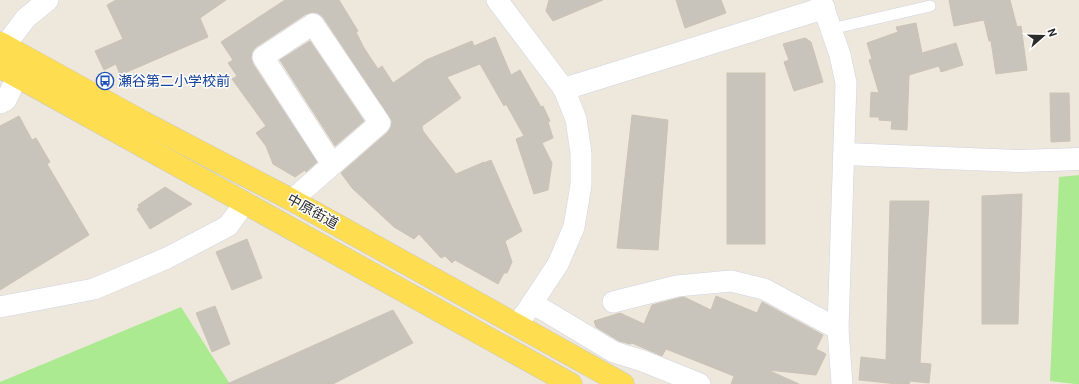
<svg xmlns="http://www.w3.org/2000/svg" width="1079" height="384" viewBox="0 0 1079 384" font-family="Roboto,'Noto Sans JP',sans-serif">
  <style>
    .green { fill: #acea92 }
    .building { fill: #c9c4bb; stroke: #cac3b5 }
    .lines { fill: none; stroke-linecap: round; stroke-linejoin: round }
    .lane-casing { stroke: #d0d3e5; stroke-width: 12 }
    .street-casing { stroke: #d0d3e5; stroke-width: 22 }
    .secondary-casing { stroke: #d0d3e5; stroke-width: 23 }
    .primary-casing { stroke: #c8c8c8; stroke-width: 23 }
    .lane { stroke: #fff; stroke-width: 11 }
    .street { stroke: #fff; stroke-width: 21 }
    .secondary { stroke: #fff; stroke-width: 22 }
    .primary { stroke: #fede50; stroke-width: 22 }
    .labels { text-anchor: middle; stroke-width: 3; stroke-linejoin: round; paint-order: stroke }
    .transit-label { font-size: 14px; fill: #164399; stroke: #fff; text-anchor: start }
    .street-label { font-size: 14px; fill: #2b2b2b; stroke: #fff }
  </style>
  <rect width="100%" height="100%" fill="#eee7db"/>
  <!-- green -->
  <g class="green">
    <path d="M1079,175v209h-4l-25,-3 9,-204z"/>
    <path d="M181,307l49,77h-230v-2z"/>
  </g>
  <!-- building -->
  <g class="building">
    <path d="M116,0h110l-26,18 8,19 -88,38 -4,-11 -12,6 -9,-19 28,-12 -16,-34z"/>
    <path d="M285,0h54l19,31 -2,1 8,16 14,21 4,-3 11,17 33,-23 46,-19 2,5 21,-9 16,38 9,-5 21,37 2,-1 7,15 -2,1 5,16 -11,5 10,20 -4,27 -14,4 -18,-55 8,-3 -18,-32 -2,2 -24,-42 -33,13 14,21 -39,28 1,5 33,43 28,-12v1l7,-3 31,71 -17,10 7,21 -5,11h-3l-6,11 -43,-24 -3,3 -7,-7 -4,2 -22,-24 -5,5 -20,-12 -42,-39 -11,-15 47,-41 3,-5 1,-6 -69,-104 -5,-4 -6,-1 -6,2 -50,33 -4,5 -1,6 2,6 64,98 -11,10 -1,-2 -10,7 -22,-13 -7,-18 -10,-13 10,-7 -34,-47 5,-3 -9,-13 5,-3 -12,-18z"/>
    <path d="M549,0h54l-50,21 -7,-10z"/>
    <path d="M676,0h45l5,13 -41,15z"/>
    <path d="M949,0h61l7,27 4,-1 6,44 -31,4 -5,-33h-2l-5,-21 -30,6z"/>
    <path d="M916,23l6,30 34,-10 7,22 -22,7 -2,-6 -30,9 -2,55 -16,-1 1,-8 -13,-1v-3h-9l1,-25 8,1 -10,-33 3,-1 -5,-16 31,-11 -2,-5z"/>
    <path d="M805,38l6,4 12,40 -29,9 -10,-29 5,-2 -6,-16z"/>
    <path d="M310,41l54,80 -29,25 -55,-86z"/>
    <rect x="727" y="73" width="38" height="171"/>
    <path d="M1050,93h19l1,48 -19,1z"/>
    <path d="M632,115l36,5 -10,130 -41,-2z"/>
    <path d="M19,116l13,24 4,-2 14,24 -3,2 42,71 -89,55v-164z"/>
    <path d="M165,187l27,17 -42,25 -13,-20 2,-2 -1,-2z"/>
    <path d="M1022,194l-4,130h-36v-128z"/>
    <path d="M890,201h39l-9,162 11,1 -2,19 -19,-2 -1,3h-11l-39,-4 2,-23 25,3z"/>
    <path d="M247,239l15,39 -30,12 -16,-38z"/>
    <path d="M716,296l41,17 5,-11 61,33 -7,14 10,5 -10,21 -48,-5 31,14h-68l3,-8 -68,-27 -4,7 -30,-13 -2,1 -11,-3 -23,-14 -2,-6 26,-8 24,11 8,-19 27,-7 5,-1 27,13z"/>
    <path d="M215,306l15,38 -18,8 -16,-39z"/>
    <path d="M393,310l20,33 -80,41h-106z"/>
  </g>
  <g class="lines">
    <defs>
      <path id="lane" d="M831,29l99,-23"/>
      <g id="street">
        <path d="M497,0l67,89 12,30 5,34v32l-7,42 -16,37 -31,47 -11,14"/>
        <path d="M821,0l19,55 6,28 -8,246 4,55"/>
        <path d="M0,52l26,-34 22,-18"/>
        <path d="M0,103l6,-3 19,-40"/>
        <path d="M292,200l88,-77 -67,-99 -50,33 69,107"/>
        <path d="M613,302l64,-16 54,-5 33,8 74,40"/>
        <path d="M532,303l82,49 29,9 57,23"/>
        <path d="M0,307l94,-18 73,-31 61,-32 16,-22"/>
      </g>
      <g id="secondary">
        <path d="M564,89l260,-81"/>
        <path d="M845,154l175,7 59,-2"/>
      </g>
      <g id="primary">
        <path d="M0,43l143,79 149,78 331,184"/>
        <path d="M0,67l571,317"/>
      </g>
    </defs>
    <!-- lane casing -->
    <use href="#lane" class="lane-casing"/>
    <!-- street casing -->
    <use href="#street" class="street-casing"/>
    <!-- secondary casing -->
    <use href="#secondary" class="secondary-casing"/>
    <!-- primary casing -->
    <use href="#primary" class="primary-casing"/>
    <!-- lane -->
    <use href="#lane" class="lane"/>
    <!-- street -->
    <use href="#street" class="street"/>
    <!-- secondary -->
    <use href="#secondary" class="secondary"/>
    <!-- primary -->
    <use href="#primary" class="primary"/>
  </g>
  <!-- icons -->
  <defs>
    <symbol id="bus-ring" viewBox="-11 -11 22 22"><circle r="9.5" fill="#fff" stroke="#1a4fb4" stroke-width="1.5"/><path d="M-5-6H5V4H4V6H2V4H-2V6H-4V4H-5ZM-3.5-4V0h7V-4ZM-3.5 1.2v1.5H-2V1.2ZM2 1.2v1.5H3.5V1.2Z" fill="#1a4fb4"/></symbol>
  </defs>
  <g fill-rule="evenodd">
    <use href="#bus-ring" x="95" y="71" width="20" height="20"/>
  </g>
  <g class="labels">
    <!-- transit labels -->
    <g class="transit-label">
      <text x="118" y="86">瀬谷第二小学校前</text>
    </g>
    <!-- street labels -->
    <g class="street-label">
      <text transform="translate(313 211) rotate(29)" y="5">中原街道</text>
    </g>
  </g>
  <!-- north arrow -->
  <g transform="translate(1043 36) rotate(70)" stroke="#ffffff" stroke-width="3" paint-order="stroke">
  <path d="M0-3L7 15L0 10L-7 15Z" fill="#2b2b2b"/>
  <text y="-6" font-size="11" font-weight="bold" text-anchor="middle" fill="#2b2b2b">N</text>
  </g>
</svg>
